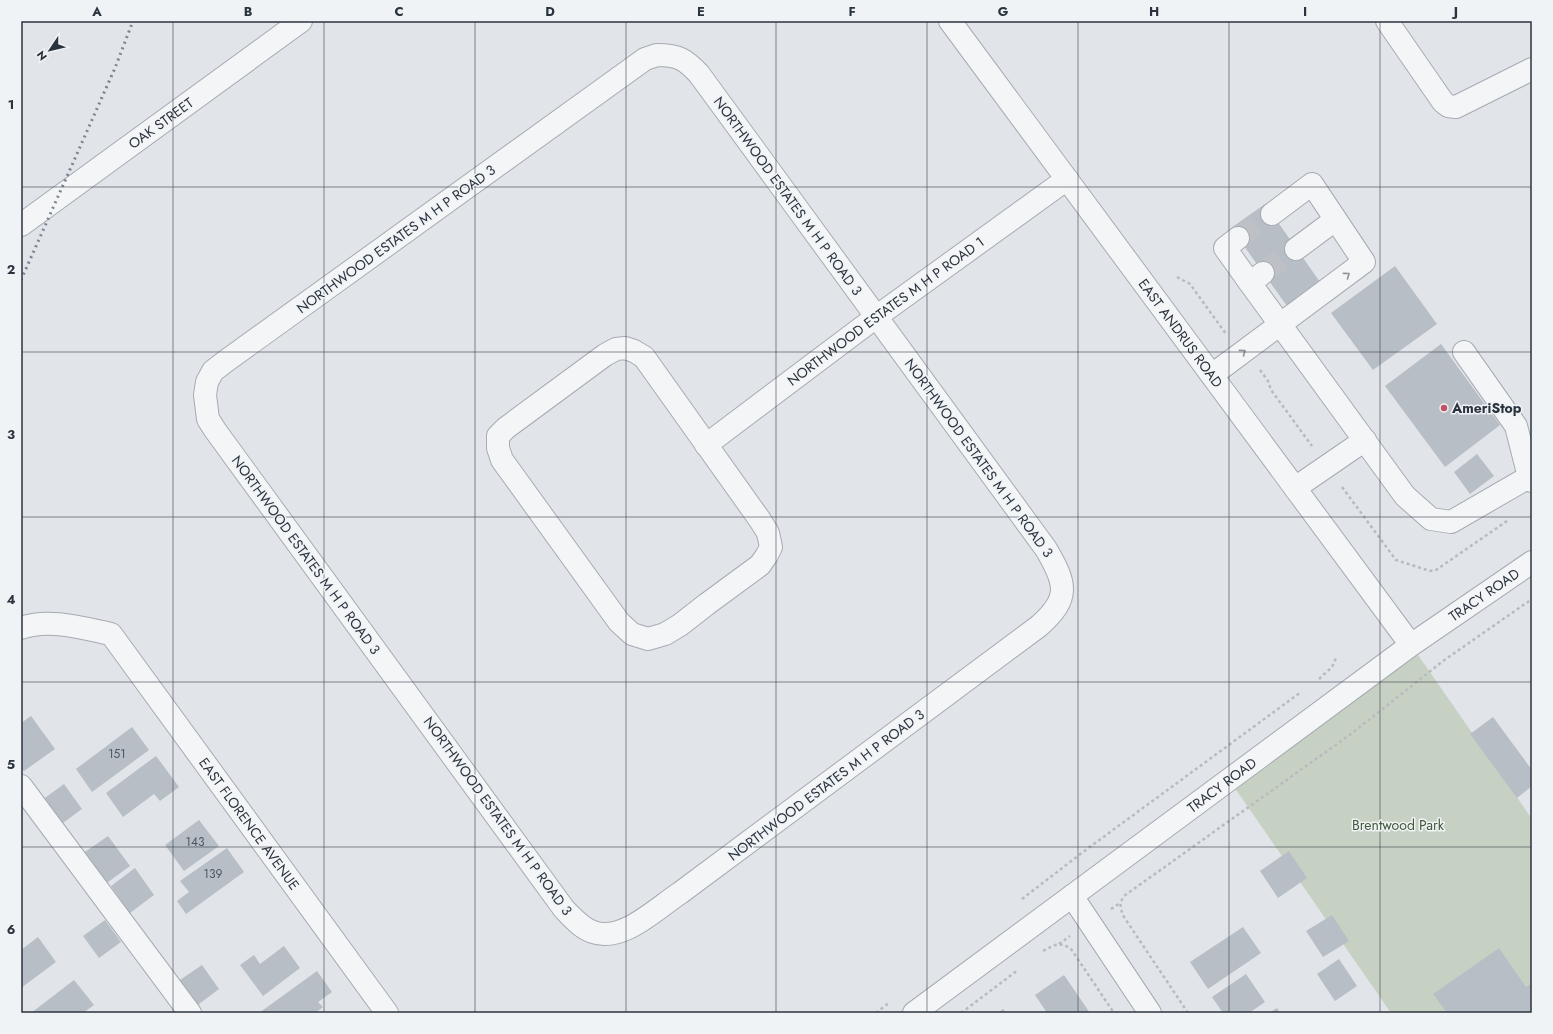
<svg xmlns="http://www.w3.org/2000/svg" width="1553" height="1034" font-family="Jost,sans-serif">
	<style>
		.green { fill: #c7d1c3 }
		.building { fill: #b8bec5 }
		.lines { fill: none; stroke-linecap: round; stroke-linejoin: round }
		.minor-tunnel { stroke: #bdc1c6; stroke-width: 22; stroke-dasharray: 22 11; stroke-linecap: butt }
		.minor-casing { stroke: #a7abb2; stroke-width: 24 }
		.path { stroke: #b7bbc0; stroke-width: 2.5; stroke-dasharray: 3 3; stroke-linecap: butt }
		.minor { stroke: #f3f5f7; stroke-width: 22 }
		.rail { stroke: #7c8590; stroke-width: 3; stroke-dasharray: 2 4; stroke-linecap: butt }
		.oneway { stroke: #8f949a }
		.grid { fill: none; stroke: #2b333e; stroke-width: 1; stroke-opacity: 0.55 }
		.poi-dot { fill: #c25168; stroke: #f0f3f6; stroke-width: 1.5 }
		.labels { text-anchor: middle; stroke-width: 3; stroke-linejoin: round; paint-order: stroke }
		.number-label { font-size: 12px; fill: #4e5660 }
		.street-label { font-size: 14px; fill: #2b333e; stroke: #f0f3f6 }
		.poi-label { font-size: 14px; font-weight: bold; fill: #2b333e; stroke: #f0f3f6; text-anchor: start }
		.park-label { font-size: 14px; fill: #415939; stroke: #f0f3f6 }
		.neatline { fill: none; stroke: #2b333e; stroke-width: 1.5 }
		.grid-label { font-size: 13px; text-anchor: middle; font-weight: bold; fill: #2b333e }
	</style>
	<rect width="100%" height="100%" fill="#e1e4e8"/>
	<!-- green -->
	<path class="green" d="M1418 655 1532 819V1013H1391L1232 784Z"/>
	<!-- building -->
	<path class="building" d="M1265 204 1320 282 1287 306 1231 228Z
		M1395 266 1437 324 1373 370 1331 313Z
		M1441 344 1500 425 1445 467 1385 386Z
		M1477 454 1494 476 1470 494 1454 472Z
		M31 716 55 749 24 771 21 768V723Z
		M1493 717 1532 770V786L1517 798 1470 734Z
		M132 727 149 750 92 792 76 769Z
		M156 756 179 787 160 801 154 794 123 817 106 793Z
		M64 784 82 809 60 825 42 800Z
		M199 820 219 846 184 871 165 845Z
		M108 836 130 866 104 885 82 854Z
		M227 848 244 872 186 914 177 901 189 892 180 881Z
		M1289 851 1307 878 1278 898 1260 871Z
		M135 868 154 895 130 913 111 886Z
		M1332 915 1349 941 1323 957 1306 931Z
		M105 920 121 942 99 958 83 936Z
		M1243 927 1261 953 1208 989 1190 962Z
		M38 937 56 962 21 988V950Z
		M284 946 300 968 263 996 240 965 254 955 260 964Z
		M1499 948 1526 987 1532 983V1013H1447L1433 994Z
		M1339 959 1357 986 1335 1001 1317 974Z
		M202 965 219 989 195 1007 177 982Z
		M317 971 332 992 318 1002 323 1007 315 1013H259Z
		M1246 974 1265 1002 1249 1013H1223L1212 997Z
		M1064 975 1090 1013H1047L1035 995Z
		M74 980 94 1005 83 1013H31Z
		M1277 1008 1280 1013H1269Z
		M1003 1009 1006 1013H998Z"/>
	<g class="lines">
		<!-- minor-tunnel -->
		<path class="minor-tunnel" d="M1238 238 1272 214
			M1263 273 1296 249"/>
		<defs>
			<g id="minor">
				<path id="s1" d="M950 21 1411 645"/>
				<path d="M1387 21 1443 102 1448 106 1456 107 1532 69"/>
				<path d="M657 55C678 55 685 59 699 74L1046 549C1066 583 1071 598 1039 626L680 893C657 908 622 943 593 932 581 928 573 918 564 909L215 430 208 419 205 395 207 382 213 371 226 361 645 59Z"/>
				<path id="s2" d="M21 225 301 21"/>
				<path d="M1238 238 1225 248 1250 283"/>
				<path d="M1296 249 1335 220"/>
				<path d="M1263 273 1250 283 1405 496 1431 519 1451 522 1529 477 1532 481"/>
				<path d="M625 348 634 351 644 357 760 520 768 533 771 547 767 555 760 565 707 604 680 625 665 634 648 639 632 634 619 622 502 460 498 448V436L506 428 605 355 616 349Z"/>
				<path d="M1464 352 1516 426 1529 477"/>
				<path d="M1212 375 1364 262 1312 184 1272 214"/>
				<path id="s3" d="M706 445 876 317 1067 179"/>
				<path d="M1295 488 1365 440"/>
				<path id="s4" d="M21 628C49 618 82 628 111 634L387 1013"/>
				<path d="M21 786 190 1013"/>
				<path d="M1072 896 1150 1013"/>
				<path id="s5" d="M914 1013 1411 645 1532 562"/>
			</g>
		</defs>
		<!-- minor casing -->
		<use href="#minor" class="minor-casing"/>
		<!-- path -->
		<path class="path" d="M1177 277 1190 284 1226 334
			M1260 370 1268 381 1271 390 1312 446
			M1342 487 1396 560 1430 571 1436 570 1507 521
			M1319 679 1332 667 1336 658
			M1022 899 1083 852 1301 692
			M1111 909 1120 903
			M1059 944 1070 936
			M1043 951C1054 945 1060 941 1071 949L1114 1013
			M876 1013 890 1002
			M961 1013 1018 970
			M1188 1013 1124 917C1120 908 1119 904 1124 896L1351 734 1443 661 1532 599"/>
		<!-- minor -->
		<use href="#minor" class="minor"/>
		<!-- rail -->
		<path class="rail" d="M21 280 115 68 133 21"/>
	</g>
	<!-- one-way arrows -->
	<defs><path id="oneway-chevron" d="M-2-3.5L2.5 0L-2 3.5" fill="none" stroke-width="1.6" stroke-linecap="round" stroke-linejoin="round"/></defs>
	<g class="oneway">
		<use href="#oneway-chevron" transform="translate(1347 275) rotate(-36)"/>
		<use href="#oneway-chevron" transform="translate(1243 352) rotate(-37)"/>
	</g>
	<!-- grid -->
	<path class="grid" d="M173 21V1013M324 21V1013M475 21V1013M626 21V1013M776 21V1013M927 21V1013M1078 21V1013M1229 21V1013M1380 21V1013M21 187H1532M21 352H1532M21 517H1532M21 682H1532M21 847H1532"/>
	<!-- markers -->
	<circle class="poi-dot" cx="1444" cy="408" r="4"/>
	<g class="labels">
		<!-- number labels -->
		<g class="number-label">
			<text x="117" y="758">151</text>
			<text x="195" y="846">143</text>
			<text x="213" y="878">139</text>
		</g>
		<!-- street labels -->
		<g class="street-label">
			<text dy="5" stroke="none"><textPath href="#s2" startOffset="173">OAK STREET</textPath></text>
			<text transform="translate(788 196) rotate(54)" y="5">NORTHWOOD ESTATES M H P ROAD 3</text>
			<text transform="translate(396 239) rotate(-36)" y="5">NORTHWOOD ESTATES M H P ROAD 3</text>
			<text dy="5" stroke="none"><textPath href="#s3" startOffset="224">NORTHWOOD ESTATES M H P ROAD 1</textPath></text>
			<text dy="5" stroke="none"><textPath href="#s1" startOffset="388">EAST ANDRUS ROAD</textPath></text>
			<text transform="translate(979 458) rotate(54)" y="5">NORTHWOOD ESTATES M H P ROAD 3</text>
			<text transform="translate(306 555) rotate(54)" y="5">NORTHWOOD ESTATES M H P ROAD 3</text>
			<text dy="5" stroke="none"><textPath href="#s5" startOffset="707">TRACY ROAD</textPath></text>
			<text transform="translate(826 785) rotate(-37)" y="5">NORTHWOOD ESTATES M H P ROAD 3</text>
			<text dy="5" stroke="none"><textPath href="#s5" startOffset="383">TRACY ROAD</textPath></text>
			<text transform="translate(498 816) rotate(54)" y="5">NORTHWOOD ESTATES M H P ROAD 3</text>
			<text dy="5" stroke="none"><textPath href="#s4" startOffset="326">EAST FLORENCE AVENUE</textPath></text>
		</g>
		<!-- poi labels -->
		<g class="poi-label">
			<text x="1452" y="413">AmeriStop</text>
		</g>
		<!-- park labels -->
		<g class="park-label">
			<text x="1398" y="830">Brentwood Park</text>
		</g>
	</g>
	<!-- border -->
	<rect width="1553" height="1034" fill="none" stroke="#f0f3f6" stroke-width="44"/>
	<!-- north arrow -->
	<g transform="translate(50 50) rotate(235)" stroke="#f0f3f6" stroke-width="3" paint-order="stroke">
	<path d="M0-3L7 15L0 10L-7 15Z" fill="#2b333e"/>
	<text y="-6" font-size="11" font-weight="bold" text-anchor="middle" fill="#2b333e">N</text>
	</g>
	<rect x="22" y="22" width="1509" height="990" class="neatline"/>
	<g class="grid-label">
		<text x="97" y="16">A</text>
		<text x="248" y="16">B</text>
		<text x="399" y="16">C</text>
		<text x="550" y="16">D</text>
		<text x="701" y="16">E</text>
		<text x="852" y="16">F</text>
		<text x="1003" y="16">G</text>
		<text x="1154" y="16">H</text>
		<text x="1305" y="16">I</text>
		<text x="1456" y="16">J</text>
		<text x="11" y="109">1</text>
		<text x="11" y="274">2</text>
		<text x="11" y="439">3</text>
		<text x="11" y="604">4</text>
		<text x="11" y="769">5</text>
		<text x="11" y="934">6</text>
	</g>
</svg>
